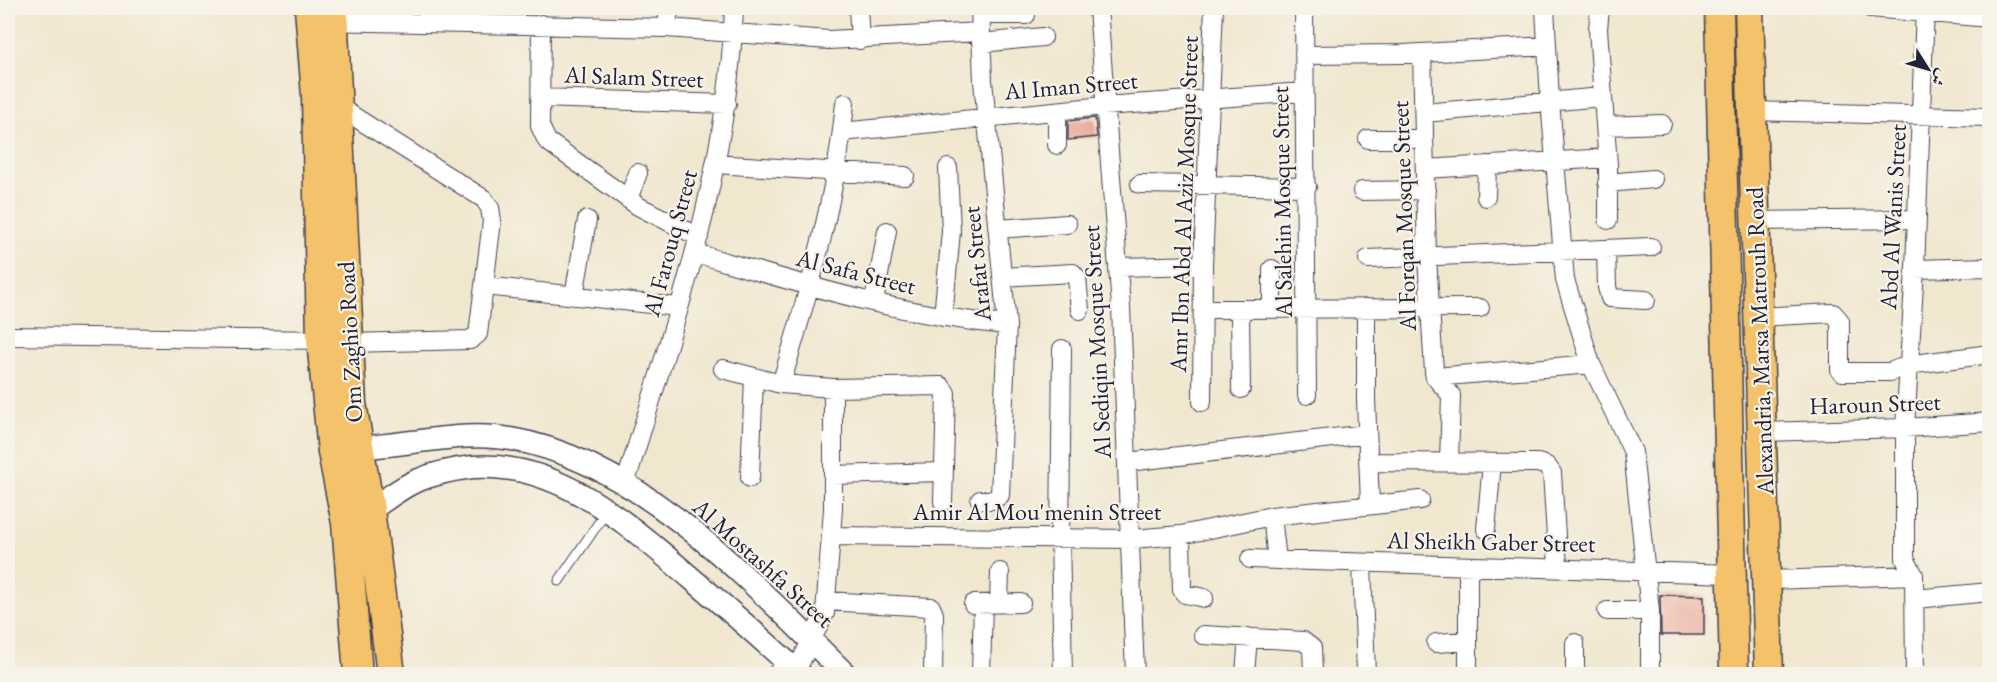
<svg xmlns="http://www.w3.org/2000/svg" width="1997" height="682" font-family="'EB Garamond',Amiri,serif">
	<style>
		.building { fill: #e79585 }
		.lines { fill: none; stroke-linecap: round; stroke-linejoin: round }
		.service-casing { stroke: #414051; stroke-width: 11 }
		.minor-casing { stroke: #414051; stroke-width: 20 }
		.tertiary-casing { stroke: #414051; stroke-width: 25 }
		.primary-casing { stroke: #414051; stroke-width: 31 }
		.service { stroke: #fff; stroke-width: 9 }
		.minor { stroke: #fff; stroke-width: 18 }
		.tertiary { stroke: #fff; stroke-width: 22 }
		.primary { stroke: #f3c26a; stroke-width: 28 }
		.labels { text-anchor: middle; stroke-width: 4.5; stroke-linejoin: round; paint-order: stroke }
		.street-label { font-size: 24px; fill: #22223b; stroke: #f7f3e8 }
	</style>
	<rect width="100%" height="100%" fill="#f7f3e8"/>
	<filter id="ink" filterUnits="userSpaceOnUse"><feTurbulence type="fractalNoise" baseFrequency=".0167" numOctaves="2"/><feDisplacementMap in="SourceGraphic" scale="12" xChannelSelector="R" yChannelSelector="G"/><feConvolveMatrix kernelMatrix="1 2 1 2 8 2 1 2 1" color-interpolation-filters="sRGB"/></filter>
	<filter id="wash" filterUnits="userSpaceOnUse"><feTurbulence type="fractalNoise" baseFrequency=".008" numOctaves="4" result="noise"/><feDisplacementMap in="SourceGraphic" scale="24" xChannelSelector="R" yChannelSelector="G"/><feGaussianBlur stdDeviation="1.35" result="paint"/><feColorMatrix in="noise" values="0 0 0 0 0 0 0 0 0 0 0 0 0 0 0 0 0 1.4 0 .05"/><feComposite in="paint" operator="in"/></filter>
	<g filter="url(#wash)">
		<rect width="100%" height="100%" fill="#f1e7cf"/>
		<g id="blocks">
			<!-- building -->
			<path class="building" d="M1095 118 1097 137 1068 140V121Z
				M1660 595 1704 596V635H1661Z"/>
		</g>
	</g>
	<g filter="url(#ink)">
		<use href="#blocks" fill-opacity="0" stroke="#414051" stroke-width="1.5"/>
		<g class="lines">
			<defs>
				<path id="service" d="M559 581 606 512
					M770 674 784 660"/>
				<path id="minor" d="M858 8 860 40
					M980 8 983 81 1007 325 1000 495 993 500H980
					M1098 8 1121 307 1135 674
					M1304 8 1307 395
					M1545 8 1550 101 1565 280 1591 364 1633 452 1650 611V674
					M1600 8 1598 29 1608 165V220
					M1870 8 1990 18
					M980 15H1026
					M323 21 667 28 829 40 981 32
					M541 24 540 126 547 141 638 206 699 237
					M667 28 669 8
					M981 43 1043 37
					M1422 53 1427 257 1434 372 1435 377 1451 395 1449 462
					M1304 55 1403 54 1547 46
					M540 98 727 104
					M339 107 484 199 490 208 492 221 478 334 470 340 348 343
					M1752 111 1990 117
					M1424 113 1602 97
					M1605 126 1662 124
					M842 132 1104 106 1304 92
					M1368 139H1424
					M1057 145V111
					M715 164 905 176
					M1425 169 1607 158
					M1607 183 1653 179
					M1140 184 1307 187
					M1362 191 1426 190
					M1486 197 1487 165
					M628 199 638 173
					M1755 221 1916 219
					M998 229 1067 224
					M1606 249 1607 287 1610 298 1646 300
					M695 253C798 283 900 315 1007 325
					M1368 259 1651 247
					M1118 267 1203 265
					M1272 269V309
					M1915 269 1990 267
					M1002 277 1073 273 1077 278 1080 310
					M485 286 678 307
					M574 296 587 220
					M874 302 887 231
					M1366 308V399L1370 505
					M1203 309 1480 308
					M1240 310 1241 389
					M943 317 951 231 948 168
					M1758 317 1833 313 1840 321V370L1842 372H1890L1908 365 1990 354
					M8 336 330 340
					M1062 349 1060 538 1063 674
					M723 369 781 384 833 388 941 386 946 393 943 502
					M1435 377 1591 364
					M781 384C809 291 836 199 845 103
					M1202 402 1203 265 1214 8
					M1763 432 1905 428 1990 422
					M1128 462 1367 434
					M1368 462 1538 463 1547 466 1552 473 1558 567
					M833 475 943 472
					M750 478 754 377
					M625 485C672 329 729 172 734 8
					M1272 516 1277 560
					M1486 529 1492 463
					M1181 535 1182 590 1185 594 1204 598
					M831 536 1132 539 1181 535 1272 516 1420 500
					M1250 559 1732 574
					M1362 563 1366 674
					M1468 567V674
					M1768 580 1914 575
					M1915 599 1990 592
					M826 601 931 607 934 614 933 674
					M999 603 1000 572
					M973 604 1021 603
					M1607 611H1650
					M1203 635 1303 641 1312 648 1313 674
					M1436 643 1468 641
					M796 671 825 613 833 509V388
					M981 674 983 604
					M1245 674 1248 637
					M1575 674V643
					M1915 674 1914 575 1905 559V428L1915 269 1925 8"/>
				<path id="tertiary" d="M344 450C366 447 389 445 412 442 445 438 477 433 511 439 641 461 755 586 845 674
					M358 517C378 507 395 490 416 481 433 474 455 469 473 467 560 461 630 526 691 578 728 609 764 641 800 674"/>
				<path id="primary" d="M309 8 316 96 321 340 332 452 346 523 358 674
					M333 8 352 403 370 510 391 674
					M1719 8 1734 674
					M1749 8 1769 674"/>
			</defs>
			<!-- service casing -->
			<use href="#service" class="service-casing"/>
			<!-- minor casing -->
			<use href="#minor" class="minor-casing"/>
			<!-- tertiary casing -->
			<use href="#tertiary" class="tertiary-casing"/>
			<!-- primary casing -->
			<use href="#primary" class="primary-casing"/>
			<!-- service -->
			<use href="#service" class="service"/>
			<!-- minor -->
			<use href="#minor" class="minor"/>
			<!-- tertiary -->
			<use href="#tertiary" class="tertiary"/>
			<!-- primary -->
			<use href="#primary" class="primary"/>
		</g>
	</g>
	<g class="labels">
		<!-- street labels -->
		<g class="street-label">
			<text transform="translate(634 77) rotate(2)" y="8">Al Salam Street</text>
			<text transform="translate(1071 86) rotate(-5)" y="8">Al Iman Street</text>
			<text transform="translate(1282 202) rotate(-91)" y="8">Al Salehin Mosque Street</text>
			<text transform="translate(1184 204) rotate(-88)" y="8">Amr Ibn Abd Al Aziz Mosque Street</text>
			<text transform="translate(1404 216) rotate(-92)" y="8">Al Forqan Mosque Street</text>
			<text transform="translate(1893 217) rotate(-87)" y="8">Abd Al Wanis Street</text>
			<text transform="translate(670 243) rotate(-75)" y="8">Al Farouq Street</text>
			<text transform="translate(977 264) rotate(-96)" y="8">Arafat Street</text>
			<text transform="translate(856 272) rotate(14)" y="8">Al Safa Street</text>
			<text transform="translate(1760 341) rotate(-92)" y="8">Alexandria, Marsa Matrouh Road</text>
			<text transform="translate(350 342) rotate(-93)" y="8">Om Zaghio Road</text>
			<text transform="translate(1097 342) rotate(-93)" y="8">Al Sediqin Mosque Street</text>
			<text transform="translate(1875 404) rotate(-2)" y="8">Haroun Street</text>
			<text x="1037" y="520">Amir Al Mou'menin Street</text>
			<text transform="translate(1491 542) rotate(1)" y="8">Al Sheikh Gaber Street</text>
			<text transform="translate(763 563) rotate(42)" y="8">Al Mostashfa Street</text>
		</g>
	</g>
	<!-- margin -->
	<rect width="1997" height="682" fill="none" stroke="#f7f3e8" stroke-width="30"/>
	<!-- north arrow -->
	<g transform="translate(1928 69) rotate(127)" stroke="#f7f3e8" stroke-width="4.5" paint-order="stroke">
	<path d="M0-4.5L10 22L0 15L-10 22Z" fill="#22223b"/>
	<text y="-9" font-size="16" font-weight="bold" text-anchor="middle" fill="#22223b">ش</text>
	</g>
</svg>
